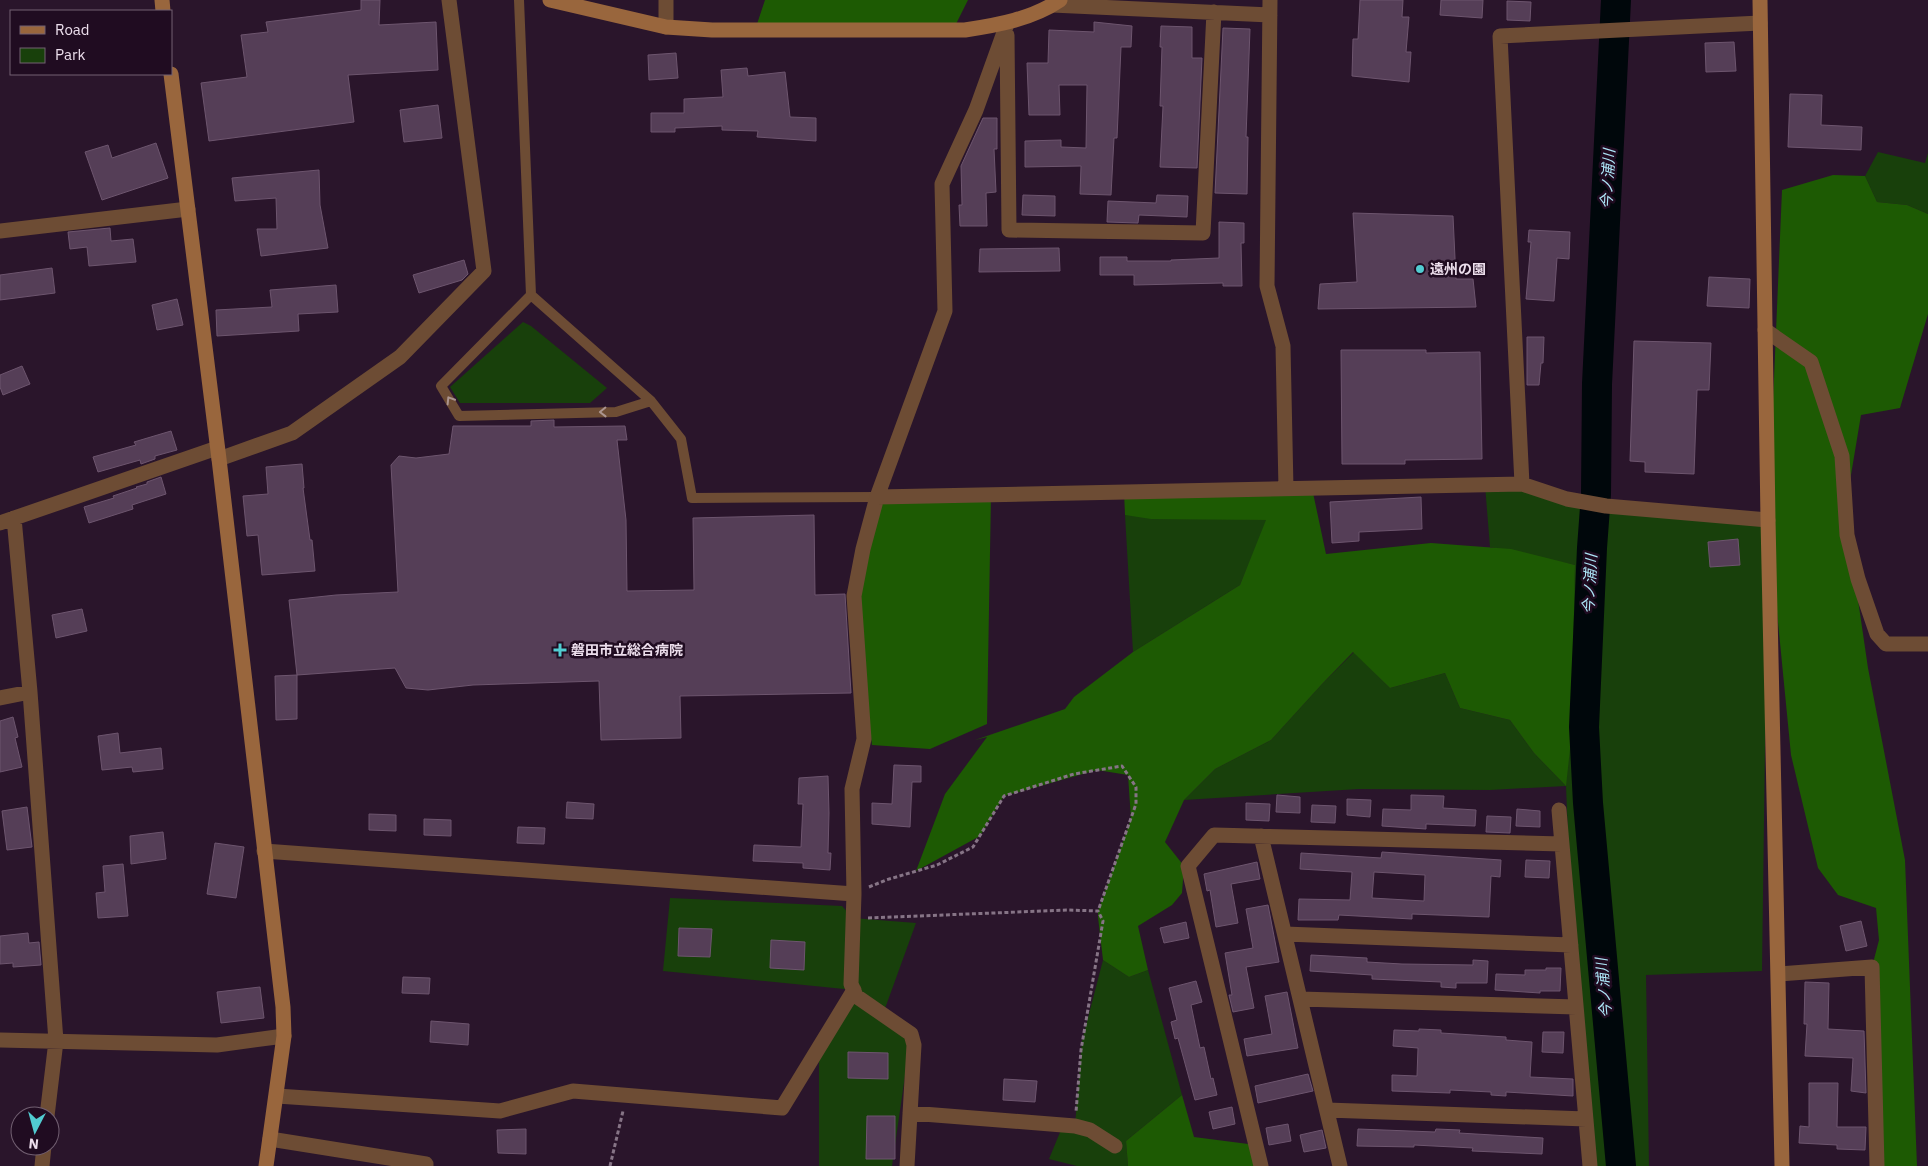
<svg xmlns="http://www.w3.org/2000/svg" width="1928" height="1166" font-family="'IBM Plex Sans','Noto Sans JP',sans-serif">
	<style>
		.green { fill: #18400b }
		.forest { fill: #1d5a03 }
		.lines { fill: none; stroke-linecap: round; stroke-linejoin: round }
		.river { stroke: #00070b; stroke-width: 30 }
		.building { fill: #553e57; stroke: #6d556e; fill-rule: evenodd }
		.path { stroke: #867486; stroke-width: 3; stroke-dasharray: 4 2.5; stroke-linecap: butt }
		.lane { stroke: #6d4c34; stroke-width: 10 }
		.street { stroke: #6d4c34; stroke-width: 15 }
		.secondary { stroke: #99663d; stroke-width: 15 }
		.oneway { stroke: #ac9590 }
		.poi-dot { fill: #51ccd1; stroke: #200c21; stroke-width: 2 }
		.labels { text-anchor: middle; stroke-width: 5; stroke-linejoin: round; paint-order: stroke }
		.poi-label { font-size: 14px; font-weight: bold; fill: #ecdeec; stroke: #200c21; text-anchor: start }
		.water-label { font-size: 15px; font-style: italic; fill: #aee8f9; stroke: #200c21 }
	</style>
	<rect width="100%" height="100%" fill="#2a152b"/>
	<!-- green -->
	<path class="green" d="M1878 152 1925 163 1928 153V214L1907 205 1877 202 1865 176Z
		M523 322 531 326 607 388 590 403H460L450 387Z
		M1522 484 1575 505 1768 520 1762 971 1646 975 1649 1166H1588L1574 978 1566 786 1490 790 1359 789 1184 800 1215 769 1271 740 1322 684 1354 652 1390 688 1445 673 1460 708 1510 720 1534 753 1565 785 1575 565 1490 547 1485 485Z
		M1125 515 1267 520 1240 585 1133 652Z
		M670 898 842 906 853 918 916 923 883 1014 911 1034 892 1166H819V1047L854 990 663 971Z
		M1103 960 1129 977 1148 970 1182 1095 1126 1141 1128 1166H1077L1049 1159 1063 1125H1075L1082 1041Z"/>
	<!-- forest -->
	<path class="forest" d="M765 0H968L953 30H755Z
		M1833 175 1865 176 1877 202 1907 205 1928 214V314L1900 408 1861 415 1845 511 1868 668 1905 860 1917 1166H1881L1872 967 1879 940 1876 908 1838 895 1818 868 1791 755 1768 520 1782 190Z
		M1312 488 1326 554 1431 543 1511 549 1575 565 1571 740 1566 786 1534 753 1510 720 1460 708 1445 673 1390 688 1353 652 1322 684 1271 740 1215 769 1184 800 1165 842 1184 866 1182 893 1172 905 1138 926 1148 970 1129 977 1103 960 1098 917V911L1131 819 1128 775 1097 770 1004 796 980 836 916 871 945 794 987 737 975 740 1065 709 1074 697 1133 652 1240 585 1266 520 1151 519 1125 515 1124 492Z
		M991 495 987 724 930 749 872 745 854 596 877 497Z
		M1182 1095 1194 1137 1256 1145 1260 1166H1128L1126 1141Z"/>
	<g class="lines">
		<!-- river -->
		<path class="river" d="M1616 0 1597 384 1596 494 1592 548 1584 727 1588 803 1621 1166"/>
	</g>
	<!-- building -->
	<path class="building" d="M361 0H380L379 25 436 22 438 70 348 75 354 122 209 141 201 83 247 77 241 35 268 32 266 22 361 10Z
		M1360 0H1403L1402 17H1409L1406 52H1411L1409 82 1352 76 1353 39H1358Z
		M1441 0H1483L1482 18 1440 15Z
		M1507 1 1531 2 1530 21 1507 20Z
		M1094 22 1132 26 1131 47H1121L1117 138H1114L1111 195 1080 194 1081 166 1025 167V141L1061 140V147L1086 148 1087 85H1059L1060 115H1029L1027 63H1048L1049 30 1094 32Z
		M1161 26 1192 27V58H1202L1197 168 1160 167 1163 106H1160L1162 47H1160Z
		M1223 28 1250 29 1246 137H1248L1247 194 1215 193Z
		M1734 42 1736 71 1706 72 1705 43Z
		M676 53 678 78 649 80 648 55Z
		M747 68 748 76 785 72 790 117 816 118V141L757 137 758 131 722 130V126L675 128V132H651V113H684V99L723 97 721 70Z
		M1790 94 1822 95 1821 125 1862 127 1861 150 1788 147Z
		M438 105 442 138 404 142 400 110Z
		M983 118H997V149H994L996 192 986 193 987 226H960L959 205H962L961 166Z
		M156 143 168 178 102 200 85 152 108 145 112 158Z
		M319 170 320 205 328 248 261 256 257 229H277L276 198 235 201 232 178Z
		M1023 195 1055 196V216L1022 215Z
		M1157 195 1188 196 1187 217 1139 215 1138 223 1107 222 1108 201 1156 203Z
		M1353 213 1453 216 1456 279H1473L1476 307 1318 309 1320 284 1357 282Z
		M1219 222 1244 223V243H1241L1242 286H1223V283L1134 285V275H1100V257H1127V261H1171V260L1219 258Z
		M110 228 111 241 133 239 136 262 89 266 87 247 70 249 68 232Z
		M1529 230 1570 232 1569 259 1557 258 1554 301 1526 299 1531 242H1528Z
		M1059 248 1060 271 979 272 980 249Z
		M464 260 468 274 462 280 419 293 413 275Z
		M52 268 55 293 0 300V275Z
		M1709 277 1750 279 1749 308 1707 306Z
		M336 285 338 312 298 314 299 331 217 336 216 310 272 307 270 290Z
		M177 299 183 325 157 330 152 305Z
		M1527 337H1544L1543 363H1541L1539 385H1527Z
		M1634 341 1711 343 1709 390H1697L1694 474 1645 472V462L1630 461Z
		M1341 350H1426V353L1480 352 1482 459 1405 460V464H1342Z
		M22 366 30 384 3 395 0 387V375Z
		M554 420V427L625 426 627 440H617L626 520 627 591 694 590 693 518 814 515 815 595 845 594 851 693 680 696 681 738 601 740 599 681 473 685 428 690 406 688 395 668 297 675 289 600 336 595 398 592 391 465 399 456 416 458 449 454 453 426H531V421Z
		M171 431 177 450 155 456V459L141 464 140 460 98 472 93 457 136 445 134 442Z
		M302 464 304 488H303L310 540H312L315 571 262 575 258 535 247 536 243 496 268 494 266 467Z
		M161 477 166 494 132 505 133 509 89 523 84 507 114 498 113 496 137 488 136 487 147 484V482Z
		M1421 497 1422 529 1359 532V541L1332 543 1330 502Z
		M1738 539 1740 565 1710 567 1708 542Z
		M82 609 87 631 56 638 52 615Z
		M297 675V719L276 720 275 676Z
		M13 717 18 737 15 738 22 767 0 772V721Z
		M118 733 120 753 161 748 163 769 133 772 132 767 102 770 98 736Z
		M894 765 921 766V782H912L910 827 872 824V803L892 804Z
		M828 776 829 813 828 853H831L830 870 803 868V863L753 861 754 845 801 847 803 804H798L799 778Z
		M1277 795 1300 797V813L1276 812Z
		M1411 795 1444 796 1443 808 1476 810 1475 826 1426 824V829L1382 826 1383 809 1411 810Z
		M1347 799 1371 800 1370 817 1347 815Z
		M567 802 594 804 593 819 566 818Z
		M1246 803 1270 804 1269 821 1246 820Z
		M1312 805 1336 806 1335 823 1311 822Z
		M27 807 32 847 7 850 2 811Z
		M1517 809 1540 811V827L1516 826Z
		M369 814 396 815V831L369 830Z
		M1487 816 1511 817 1510 833 1486 832Z
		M424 819 451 820V836L424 835Z
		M518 827 545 828 544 844 517 843Z
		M163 832 166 859 131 864 130 836Z
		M215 843 244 847 236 898 207 894Z
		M1382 852 1501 860 1500 877 1491 876 1489 917 1412 914V919L1339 915 1338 920H1298L1299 899 1350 900 1352 872 1300 869 1301 853 1381 858ZM1374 872 1425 875 1424 901 1372 898Z
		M1526 860 1550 861 1549 878 1525 877Z
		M1257 862 1260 879 1231 884 1238 923 1216 927 1210 890 1207 891 1204 874Z
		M123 864 128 916 98 918 96 893 105 892 103 866Z
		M1268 905 1279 962 1246 967 1254 1008 1233 1012 1229 995H1232L1225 953 1253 948 1246 909Z
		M1861 921 1867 946 1846 951 1840 926Z
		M1186 922 1189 938 1164 943 1160 928Z
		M679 928 712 929 710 957 678 956Z
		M28 933 29 943 39 942 41 965 13 967V963L0 964V936Z
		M771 940 805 942 804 970 770 968Z
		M1311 955 1367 958V962L1402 964 1473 965V960L1488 961 1487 983H1456V988L1441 987V982L1372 979V975L1310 971Z
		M1546 968H1561L1560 991H1540V993L1495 990 1496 974 1525 975V970H1546Z
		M403 977 430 978 429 994 402 993Z
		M1196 981 1202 1002 1191 1005 1200 1048 1204 1047 1211 1079 1213 1078 1217 1095 1195 1100 1178 1038 1175 1039 1171 1022 1177 1020 1169 988Z
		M1805 982 1829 983 1828 1029 1864 1031 1866 1093 1851 1091 1853 1058 1805 1056 1807 1024H1804Z
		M260 987 264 1018 221 1023 217 992Z
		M1287 992 1298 1048 1247 1056 1244 1039 1272 1034 1265 996Z
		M431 1021 469 1024 468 1045 430 1042Z
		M1419 1029 1441 1030V1033L1506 1037V1040L1532 1042 1530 1077 1573 1079V1096L1506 1092V1096L1491 1095V1092L1450 1090V1093L1392 1091V1075L1417 1076 1418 1048 1393 1046 1394 1030 1419 1031Z
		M1543 1032H1564L1563 1053 1542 1052Z
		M848 1052 888 1053V1079L848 1078Z
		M1308 1074 1313 1091 1258 1103 1255 1086Z
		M1004 1079 1037 1081 1035 1102 1003 1100Z
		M1809 1083H1838L1837 1127H1866L1865 1150 1837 1149V1145L1799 1143 1800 1126 1809 1127Z
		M1232 1107 1235 1124 1213 1129 1209 1112Z
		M867 1116H895V1159H866Z
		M1288 1124 1291 1141 1269 1145 1266 1128Z
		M526 1129V1154L498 1153 497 1130Z
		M1358 1129 1435 1132 1436 1129 1460 1130 1459 1133 1543 1138 1542 1154 1472 1151 1473 1148 1414 1145V1147L1357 1146Z
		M1322 1130 1326 1148 1304 1152 1300 1135Z"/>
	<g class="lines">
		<!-- path -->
		<path class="path" d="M869 887 886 880 937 865 973 847 1004 796 1074 774 1122 766 1136 787V804L1098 911
			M868 918 1068 910 1098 911 1103 921 1081 1050 1076 1112
			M610 1166 623 1111"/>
		<!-- lane -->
		<path class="lane" d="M519 0 531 295 651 401 681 439 692 498 877 497
			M531 295 441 386 459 416 616 412 651 401"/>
		<!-- street -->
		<path class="street" d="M666 0V27
			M1270 0 1267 286 1283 346 1286 489
			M1052 5 1270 15
			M1007 35 1009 230 1203 233 1214 12
			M0 231 188 209
			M1765 330 1811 362 1842 456 1847 535 1858 579 1877 634 1886 644H1928
			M219 459 292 433 400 357 484 271 449 0
			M1522 484 1500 36 1760 23
			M877 497 1522 484 1567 499 1606 506 1768 520
			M14 518 30 692 56 1041 47 1116
			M0 523 217 448
			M0 698 30 692
			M1559 810 1590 1166
			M1261 836 1340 1166
			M264 851 854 894
			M1285 934 1571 945
			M1779 974 1872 967 1877 1166
			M1300 999 1576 1007
			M0 1040 217 1045 284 1036
			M277 1096 500 1111 573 1091 782 1108 854 990
			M1327 1110 1586 1119
			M910 1113 1075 1126 1090 1130 1115 1146
			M270 1139 426 1164V1166
			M42 1166 44 1146
			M907 1166 914 1045 911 1034 856 996 851 984 854 894 852 789 864 739 854 596 863 549 877 497 945 311 942 184 976 110 1007 24
			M1261 1166 1188 866 1214 835 1562 844"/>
		<!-- secondary -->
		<path class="secondary" d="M162 0 163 11
			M550 0 666 27 712 30H965C998 25 1032 19 1060 0
			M1760 0 1768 520 1782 1166
			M171 74 219 459 283 1007 284 1036 266 1166"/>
	</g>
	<!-- one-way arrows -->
	<defs><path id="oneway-chevron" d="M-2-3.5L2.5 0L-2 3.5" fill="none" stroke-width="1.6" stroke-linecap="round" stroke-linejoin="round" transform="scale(1.25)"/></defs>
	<g class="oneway">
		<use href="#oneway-chevron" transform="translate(450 400) rotate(-122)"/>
		<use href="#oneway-chevron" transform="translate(603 412) rotate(179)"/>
	</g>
	<!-- markers -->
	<g class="poi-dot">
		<circle cx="1420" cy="269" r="5"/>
		<path d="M557.5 642.5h5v5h5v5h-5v5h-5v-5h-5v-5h5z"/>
	</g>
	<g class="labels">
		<!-- poi labels -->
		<g class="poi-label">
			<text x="1430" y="274">遠州の園</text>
			<text x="571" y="655">磐田市立総合病院</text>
		</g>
		<!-- water labels -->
		<g class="water-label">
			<text transform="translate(1608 179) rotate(-87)" y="5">今ノ浦川</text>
			<text transform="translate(1590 584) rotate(-87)" y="5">今ノ浦川</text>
			<text transform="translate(1604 988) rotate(-95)" y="5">今ノ浦川</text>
		</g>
	</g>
	<!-- legend -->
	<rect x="10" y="10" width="162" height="65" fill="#200c21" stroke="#726072"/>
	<rect x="20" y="26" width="25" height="8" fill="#99663d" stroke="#726072"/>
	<text x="55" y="35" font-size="15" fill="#ecdeec">Road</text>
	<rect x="20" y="48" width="25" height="15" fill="#18400b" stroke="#726072"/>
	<text x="55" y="60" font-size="15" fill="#ecdeec">Park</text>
	<!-- north arrow -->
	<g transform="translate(35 1131) rotate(186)"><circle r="24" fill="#200c21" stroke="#726072"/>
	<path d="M0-4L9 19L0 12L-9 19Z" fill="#51ccd1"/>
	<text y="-8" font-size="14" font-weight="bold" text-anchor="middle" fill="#ecdeec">N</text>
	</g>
</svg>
